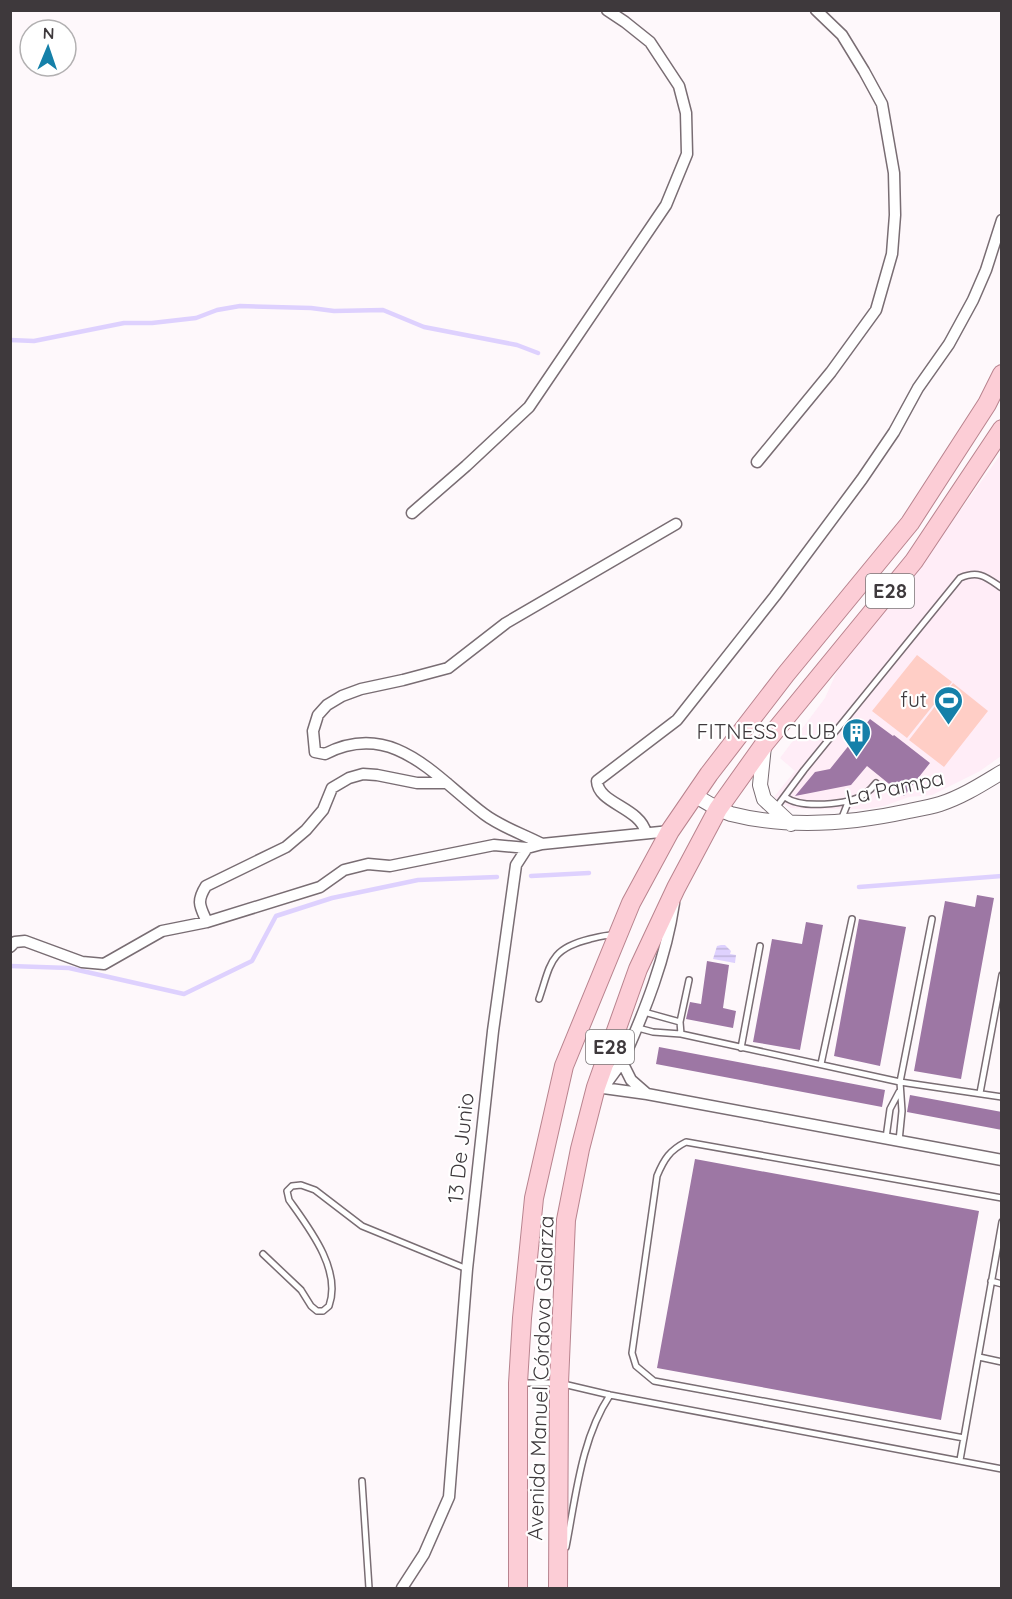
<svg xmlns="http://www.w3.org/2000/svg" width="1012" height="1599" font-family="Quicksand,sans-serif">
	<style>
		.built { fill: #ffedf7 }
		.green { fill: #ffcec6 }
		.water { fill: url(#water-rules) }
		.lines { fill: none; stroke-linecap: round; stroke-linejoin: round }
		.stream { stroke: #ded1fe; stroke-width: 4.5 }
		.building { fill: #9d77a4 }
		.service-casing { stroke: #796d73; stroke-width: 8 }
		.minor-casing { stroke: #796d73; stroke-width: 13 }
		.tertiary-casing { stroke: #796d73; stroke-width: 16 }
		.primary-casing { stroke: #b8838e; stroke-width: 20 }
		.service { stroke: #fff; stroke-width: 5 }
		.minor { stroke: #fff; stroke-width: 10 }
		.tertiary { stroke: #fff; stroke-width: 14 }
		.primary { stroke: #fccdd6; stroke-width: 18 }
		.labels { text-anchor: middle; stroke-width: 4.5; stroke-linejoin: round; paint-order: stroke }
		.shield { fill: #fff; stroke: #787476; stroke-width: 1.5 }
		.shield-label { font-size: 20px; font-weight: bold; fill: #3e393c }
		.poi-label { font-size: 21px; fill: #3e393c; stroke: #fff; text-anchor: end }
		.street-label { font-size: 21px; fill: #3e393c; stroke: #fff }
	</style>
	<defs>
		<pattern id="water-rules" width="6" height="5" patternUnits="userSpaceOnUse" patternTransform="scale(1.5)"><rect width="6" height="5" fill="#ded1fe"/><path d="M0 2.5h6" fill="none" stroke="#c0b4db"/></pattern>
	</defs>
	<rect width="100%" height="100%" fill="#fef8fb"/>
	<!-- built -->
	<path class="built" d="M1001 454V756L980 771 932 795 909 797 884 806 866 809H849L843 806 841 809H808L791 808 780 802 774 797 795 771 780 758 825 698 838 669 947 529Z"/>
	<!-- green -->
	<path class="green" d="M917 655 952 682 907 738 872 711Z
		M953 683 988 711 944 767 909 740Z"/>
	<!-- water -->
	<path class="water" d="M721 945H725L731 951 730 954 736 955 735 963 713 959 717 946Z"/>
	<g class="lines">
		<!-- stream -->
		<path class="stream" d="M10 340 34 341 124 323H152L196 318 217 310 240 306 311 308 334 311 383 310 424 327 517 345 538 353
			M531 876 589 873
			M859 887 1002 876
			M10 966 69 968 184 994 252 961 276 916 332 898 418 880 497 877"/>
	</g>
	<!-- building -->
	<path class="building" d="M870 719 893 736 894 735 930 763 904 796 867 766 851 785 795 796 815 772 830 769Z
		M977 895 994 898 961 1079 914 1071 945 901 975 907Z
		M859 919 906 927 880 1066 834 1056Z
		M806 922 823 925 800 1050 753 1042 772 939 802 944Z
		M707 961 729 965 723 1008 736 1011 733 1028 686 1019 690 1002 701 1004Z
		M659 1047 885 1090 882 1107 656 1064Z
		M910 1095 1002 1112V1130L907 1112Z
		M695 1159 979 1211 941 1420 657 1368Z"/>
	<g class="lines">
		<defs>
			<path id="service" d="M785 797C801 809 848 805 865 794 869 791 873 787 876 783
				M775 809 804 770 960 578C979 570 986 577 1002 588
				M841 820 849 800
				M539 999C551 964 549 949 590 939 598 937 605 935 613 935
				M644 1012 680 1022
				M638 1028 653 1032 681 1034 900 1082 1002 1097
				M681 1034 680 1022 689 980
				M741 1048 760 946
				M821 1064 852 919
				M980 1093 1002 975
				M886 1138 890 1109 899 1092
				M899 1141 902 1111 900 1082 932 919
				M263 1254 301 1290 311 1306 317 1311H323L329 1306C342 1270 309 1228 289 1200L287 1191 292 1186 301 1185 315 1190 362 1226 467 1269
				M991 1281 1002 1284
				M979 1357 1002 1362
				M522 1383H559L610 1395 1002 1469
				M964 1438 654 1381 636 1366 632 1353 657 1176C664 1159 670 1150 686 1142L1002 1198
				M960 1460 1002 1222
				M362 1481 369 1588
				M566 1547C576 1496 581 1439 610 1395"/>
			<path id="minor" d="M757 462 831 372 876 310 892 254 895 215 894 173 882 104 864 71 842 35 816 10
				M412 513 466 466 529 407 666 205 687 154 686 113 679 86 650 42 625 22 607 10
				M646 833C640 807 598 804 597 781L677 720 775 596 862 479 894 432 918 388 949 344 973 300 986 270 1002 220
				M542 844C523 834 501 827 484 814 435 777 393 719 325 754L315 752 313 731 318 715 327 705 342 696 361 689 403 680 448 668 506 623 676 524
				M207 922C200 906 196 902 206 886L286 847 306 830 323 810 332 788 349 778 363 774 377 775 417 783H447
				M10 947 15 942 25 941 82 962 104 964 162 931 207 922 320 887 344 870 368 864 390 866 494 845 527 848
				M596 1087 647 1094 1002 1160
				M603 1088 622 1062
				M647 1094 631 1080 622 1062C645 1011 666 958 674 903
				M402 1588 424 1554 449 1497 467 1269 493 1031 516 865 527 848 542 844 670 831"/>
			<path id="tertiary" d="M764 746 760 785 764 799 791 824
				M694 795C706 802 718 810 731 814 790 829 850 824 909 811 919 809 930 807 940 804 962 797 982 784 1002 772"/>
			<path id="primary" d="M518 1588V1383L522 1318 534 1198 564 1066 631 903 670 831 709 774 786 674 910 523 987 404 1002 374
				M558 1588 559 1383 566 1220 580 1149 596 1087 638 969 676 888 718 809 765 743 914 561 1002 429"/>
		</defs>
		<!-- service casing -->
		<use href="#service" class="service-casing"/>
		<!-- minor casing -->
		<use href="#minor" class="minor-casing"/>
		<!-- tertiary casing -->
		<use href="#tertiary" class="tertiary-casing"/>
		<!-- primary casing -->
		<use href="#primary" class="primary-casing"/>
		<!-- service -->
		<use href="#service" class="service"/>
		<!-- minor -->
		<use href="#minor" class="minor"/>
		<!-- tertiary -->
		<use href="#tertiary" class="tertiary"/>
		<!-- primary -->
		<use href="#primary" class="primary"/>
	</g>
	<!-- icons -->
	<defs>
		<symbol id="stadium-pin" viewBox="-11 -11 22 30"><path d="M0 17L-7.5 6A9.5 9.5 0 1 1 7.5 6Z" fill="#1580a9" stroke="#fff"/><path d="M0-5a6.5 5 0 1 0 0 10a6.5 5 0 1 0 0-10ZM-3.5-1.8h7v3.6h-7Z" fill="#fff"/></symbol>
		<symbol id="building-pin" viewBox="-11 -11 22 30"><path d="M0 17L-7.5 6A9.5 9.5 0 1 1 7.5 6Z" fill="#1580a9" stroke="#fff"/><path d="M-4-6H4V6H1V3H-1V6H-4ZM-2.5-4.3h1.7v1.8h-1.7ZM.8-4.3h1.7v1.8H.8ZM-2.5-1h1.7V.8h-1.7ZM.8-1h1.7V.8H.8Z" fill="#fff"/></symbol>
	</defs>
	<g fill-rule="evenodd">
		<use href="#stadium-pin" x="932" y="684" width="33" height="45"/>
		<use href="#building-pin" x="840" y="716" width="33" height="45"/>
	</g>
	<g class="labels">
		<!-- shield labels -->
		<g class="shield">
			<rect x="866" y="574" width="48" height="34" rx="4.5"/>
			<rect x="586" y="1030" width="48" height="34" rx="4.5"/>
		</g>
		<g class="shield-label">
			<text x="890" y="598">E28</text>
			<text x="610" y="1054">E28</text>
		</g>
		<!-- poi labels -->
		<g class="poi-label">
			<text x="927" y="707">fut</text>
			<text x="836" y="739">FITNESS CLUB</text>
		</g>
		<!-- street labels -->
		<g class="street-label">
			<text transform="translate(895 788) rotate(-12)" y="7">La Pampa</text>
			<text transform="translate(461 1148) rotate(-84)" y="7">13 De Junio</text>
			<text transform="translate(541 1378) rotate(-88)" y="7">Avenida Manuel Córdova Galarza</text>
		</g>
	</g>
	<!-- border -->
	<rect width="1012" height="1599" fill="none" stroke="#3e393c" stroke-width="24"/>
	<!-- north arrow -->
	<g transform="translate(48 48) rotate(2)"><circle r="28" fill="#ffffff" stroke="#b2b0b1" stroke-width="1.5"/>
	<path d="M0-4.5L10 22L0 15L-10 22Z" fill="#1580a9"/>
	<text y="-9" font-size="16" font-weight="bold" text-anchor="middle" fill="#3e393c">N</text>
	</g>
</svg>
